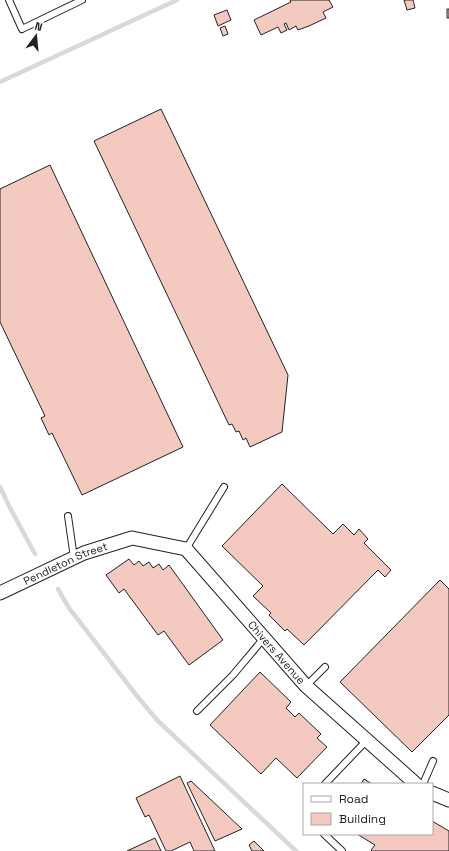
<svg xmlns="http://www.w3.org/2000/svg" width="449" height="851" font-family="'Space Grotesk',sans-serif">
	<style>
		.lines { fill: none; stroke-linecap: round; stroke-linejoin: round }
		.stream { stroke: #d9d9d9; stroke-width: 4.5 }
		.building { fill: #f3c9c0; stroke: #222 }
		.lane-casing { stroke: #222; stroke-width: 8 }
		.street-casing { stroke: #222; stroke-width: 15 }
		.lane { stroke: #fff; stroke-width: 6 }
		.street { stroke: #fff; stroke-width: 13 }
		.labels { text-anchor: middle; stroke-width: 3; stroke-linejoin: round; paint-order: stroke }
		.street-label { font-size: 11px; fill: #222; stroke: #fff }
	</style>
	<rect width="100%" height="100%" fill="#fff"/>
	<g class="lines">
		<!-- stream -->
		<path class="stream" d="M0 82 177 0
			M0 487 9 506 35 554
			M58 589 69 608 137 696 157 720 296 851"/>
	</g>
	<!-- building -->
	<path class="building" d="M290 0H329L333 7 323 12 326 18 309 26 298 30 296 26 289 30 286 23 284 24 287 30 281 33 278 27 261 35 254 20 291 2Z
		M404 0H413L415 8 407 10Z
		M447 9H449V18H447Z
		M227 10 231 20 218 26 214 15Z
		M225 26 228 34 223 36 220 28Z
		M161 109 288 375 282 432 250 447 246 438 243 440 239 431 236 432 232 424 229 425 94 141Z
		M50 165 183 447 82 495 52 433 49 435 41 418 45 416 0 322V189Z
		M282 484 333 534 343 524 354 535 359 529 368 539 364 543 391 570 385 577 378 570 304 645 287 629 285 631 269 615 271 613 253 596 263 586 222 546Z
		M129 559 134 565 139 561 143 566 149 562 153 568 159 564 163 570 169 565 223 640 189 665 164 631 158 635 124 589 119 593 106 575Z
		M440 580 449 589V715L412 752 340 682Z
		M260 672 291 702 286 708 295 717 299 713 321 734 317 738 327 747 297 778 276 758 261 774 210 725Z
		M180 776 215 851H194L190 842 171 851H166L149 815 145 817 136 798Z
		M364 779 372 784H361Z
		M191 781 242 829 215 841 187 783Z
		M432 821 449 831V851H372L371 850 375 845 357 834H432Z
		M155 838 161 851H127Z
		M254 841 264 851H252L249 845Z"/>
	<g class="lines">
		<defs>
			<path id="lane" d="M9 0 22 29 82 0
				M68 516 74 558
				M186 549 224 487
				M306 686 325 667
				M197 711 233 675 264 638
				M325 784 367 740
				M423 784 433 761
				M324 834 342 851"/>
			<g id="street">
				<path id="s1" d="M0 593 84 553 132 538 186 549 306 686 416 784"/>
				<path d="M432 793 449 800"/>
			</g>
		</defs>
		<!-- lane casing -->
		<use href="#lane" class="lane-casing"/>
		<!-- street casing -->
		<use href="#street" class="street-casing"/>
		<!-- lane -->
		<use href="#lane" class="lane"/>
		<!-- street -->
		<use href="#street" class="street"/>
	</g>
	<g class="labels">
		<!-- street labels -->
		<g class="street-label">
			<text dy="4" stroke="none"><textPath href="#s1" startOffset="72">Pendleton Street</textPath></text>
			<text dy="4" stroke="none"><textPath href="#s1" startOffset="336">Chivers Avenue</textPath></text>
		</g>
	</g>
	<!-- legend -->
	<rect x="303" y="783" width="130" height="52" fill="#ffffff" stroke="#a7a7a7"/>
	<rect x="311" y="796" width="20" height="6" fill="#ffffff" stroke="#a7a7a7"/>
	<text x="339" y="803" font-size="12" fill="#222222">Road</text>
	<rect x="311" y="813" width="20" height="12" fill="#f3c9c0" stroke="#a7a7a7"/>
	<text x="339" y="823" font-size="12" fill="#222222">Building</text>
	<!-- north arrow -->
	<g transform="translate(36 36) rotate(16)" stroke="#ffffff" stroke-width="3" paint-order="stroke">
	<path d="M0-3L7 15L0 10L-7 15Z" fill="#222222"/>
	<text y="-6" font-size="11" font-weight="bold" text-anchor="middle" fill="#222222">N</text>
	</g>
</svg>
